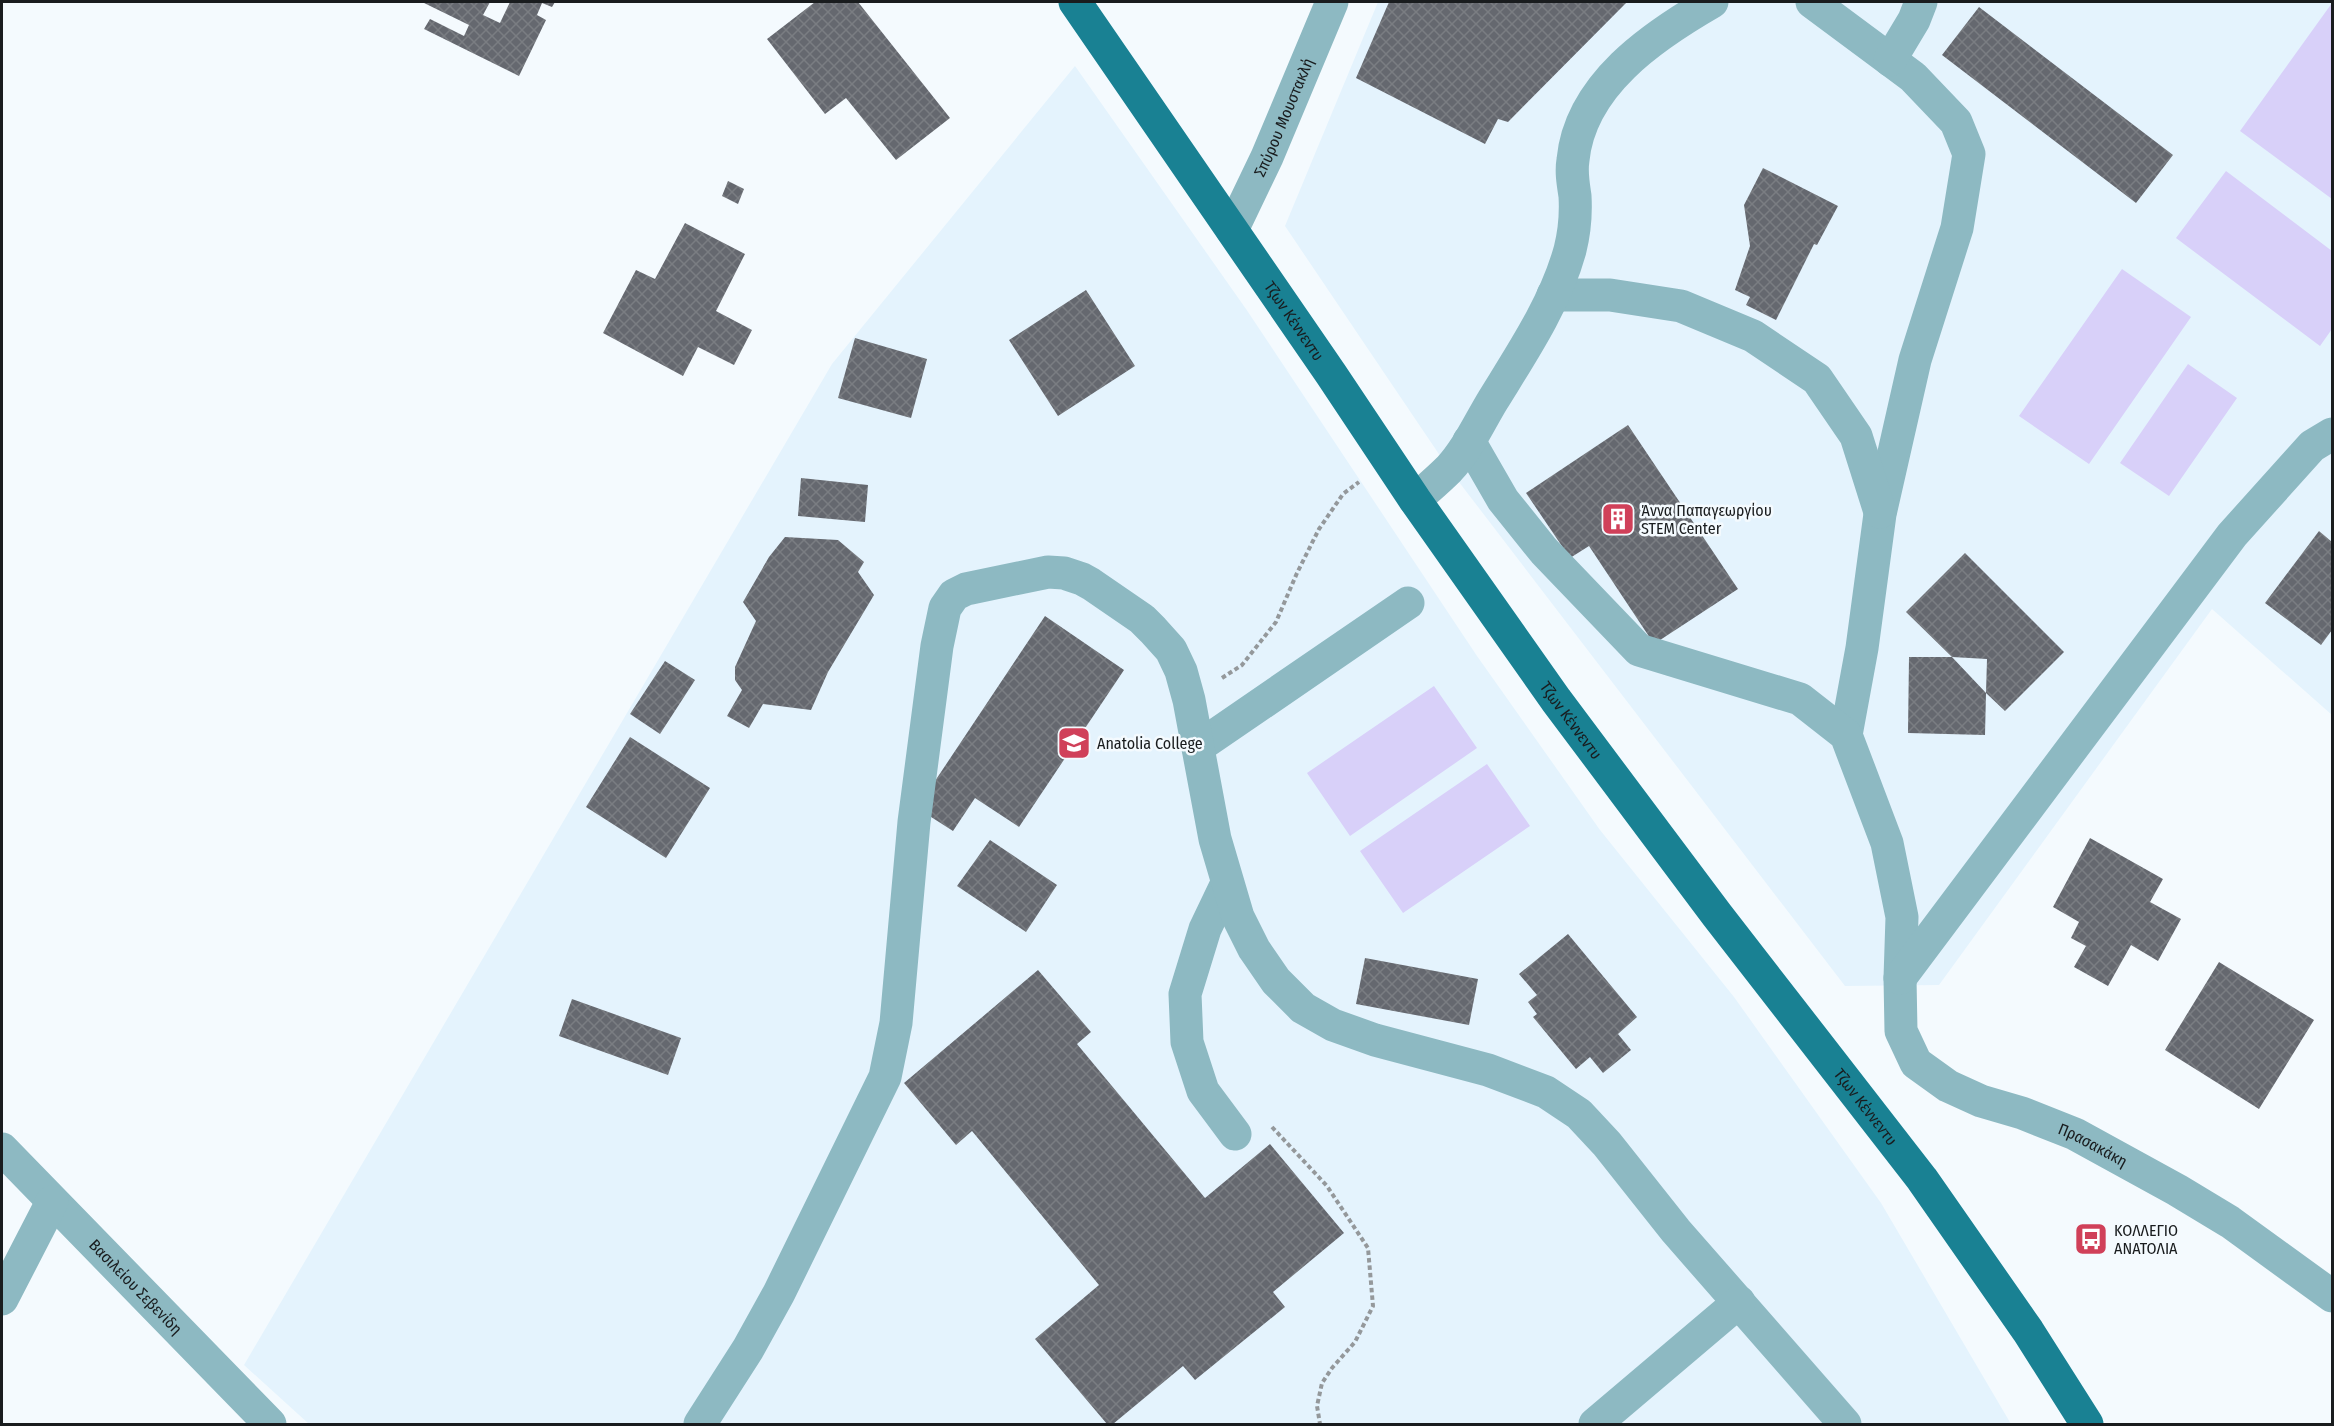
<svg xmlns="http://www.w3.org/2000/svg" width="2334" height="1426" font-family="'Fira Sans Condensed',sans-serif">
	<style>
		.built { fill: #e4f3fd }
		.pitch { fill: #d8d0f9 }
		.building { fill: url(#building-cross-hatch) }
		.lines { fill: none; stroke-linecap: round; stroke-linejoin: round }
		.path { stroke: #94989b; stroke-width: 4; stroke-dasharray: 4.5 3; stroke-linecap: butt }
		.minor { stroke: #8db9c2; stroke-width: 33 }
		.major { stroke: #198193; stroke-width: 33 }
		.labels { text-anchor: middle; stroke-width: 5; stroke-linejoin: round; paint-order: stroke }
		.street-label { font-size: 16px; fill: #191c1e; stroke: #f4fafe }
		.poi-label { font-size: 16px; fill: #191c1e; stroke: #f4fafe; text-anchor: start }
	</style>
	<defs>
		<pattern id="building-cross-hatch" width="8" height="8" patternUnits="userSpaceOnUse" patternTransform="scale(1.5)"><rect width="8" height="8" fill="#65686f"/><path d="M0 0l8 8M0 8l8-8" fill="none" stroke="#7a7d82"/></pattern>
	</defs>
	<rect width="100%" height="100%" fill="#f4fafe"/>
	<!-- built -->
	<path class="built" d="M1378 2H2332V715L2212 609 1939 985 1845 986 1449 469 1285 226Z
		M1075 66 1246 309 1477 656 1600 830 1734 997 1881 1203 2011 1424H309L244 1365 832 364Z"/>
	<!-- pitch -->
	<path class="pitch" d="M2332 3V199L2240 131Z
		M2226 171 2332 251V329L2320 346 2176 238Z
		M2122 269 2191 317 2089 464 2019 416Z
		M2188 364 2237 398 2169 496 2120 463Z
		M1434 686 1477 748 1350 836 1307 773Z
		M1487 764 1530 826 1403 913 1360 851Z"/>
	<!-- building -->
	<path class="building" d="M422 2H490L483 15 500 23 510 2H555L552 7 542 3 537 15 546 20 519 76 424 29 430 19 464 36 469 25Z
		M815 2H858L950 118 896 160 846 98 825 114 767 39Z
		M1389 2H1627L1508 122 1498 119 1485 144 1356 78Z
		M1979 7 2173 155 2136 203 1942 55Z
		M1763 168 1838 206 1817 245 1814 244 1776 320 1746 305 1750 297 1735 290 1750 246 1744 205Z
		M728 181 744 189 738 204 722 196Z
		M685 223 745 254 716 311 752 330 734 365 698 347 683 376 603 333 636 270 655 279Z
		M1086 290 1135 366 1058 416 1009 340Z
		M855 338 927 359 911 418 838 398Z
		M1628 425 1738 589 1654 644 1589 546 1570 558 1526 493Z
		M801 478 868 485 865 522 798 516Z
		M2319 531 2332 542V630L2321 645 2265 603Z
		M785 537 838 540 864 562 858 572 874 595 828 672 811 710 763 704 749 728 727 716 742 690 735 680V667L756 621 743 602 769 557Z
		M1965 553 2064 652 2005 711 1986 693 1987 659 1952 657 1986 693 1985 735 1908 733 1909 657H1952L1906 612Z
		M1045 616 1124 670 1019 827 975 798 953 831 917 808Z
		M665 661 695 680 660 734 630 714Z
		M630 737 710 788 666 858 586 807Z
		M2090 838 2163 879 2150 902 2181 919 2158 961 2131 945 2108 986 2074 967 2086 946 2071 938 2079 922 2053 907Z
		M990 840 1057 885 1026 932 957 886Z
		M1568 934 1637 1017 1618 1034 1631 1050 1603 1073 1590 1057 1576 1069 1533 1017 1537 1014 1528 1002 1537 995 1519 974Z
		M1365 958 1478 979 1469 1025 1356 1004Z
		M2219 962 2314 1020 2259 1109 2165 1050Z
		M1038 970 1091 1032 1077 1044 1205 1198 1270 1144 1344 1233 1273 1292 1285 1307 1195 1380 1183 1366 1113 1424H1107L1035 1339 1099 1285 972 1131 956 1145 904 1083Z
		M572 999 681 1038 668 1075 559 1036Z"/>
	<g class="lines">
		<!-- path -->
		<path class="path" d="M1222 678 1242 665 1276 622 1297 573 1319 529 1343 494 1359 482
			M1272 1127 1327 1186 1368 1248 1373 1306 1355 1342 1332 1368 1322 1383 1317 1406 1320 1424"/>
		<!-- minor -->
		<g class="minor">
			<path d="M1812 2 1913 77 1956 122 1969 154 1957 228 1915 360 1880 514 1862 648 1846 735"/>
			<path d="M1890 60 1914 20 1921 2"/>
			<path id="s1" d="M1232 230 1267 157 1332 2"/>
			<path d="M1553 295H1610L1681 306 1753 336 1817 379 1856 436 1880 512"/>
			<path id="s2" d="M1469 441 1503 500 1544 551 1639 650 1800 699 1846 735 1887 843 1902 917 1900 978 1901 1031 1916 1063 1948 1086 1981 1101 2022 1113 2075 1134 2177 1190 2230 1222 2332 1296"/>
			<path d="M1415 500C1426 490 1438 480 1449 469 1467 450 1479 423 1493 400 1522 353 1555 304 1570 250 1574 234 1576 213 1575 196 1573 183 1571 172 1573 160 1580 85 1653 36 1712 2"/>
			<path d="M1198 747 1408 603"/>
			<path d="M1227 883 1205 929 1185 994 1187 1042 1203 1091 1235 1134"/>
			<path d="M1900 978 2232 535 2312 446 2332 434"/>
			<path id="s3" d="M2 1149 270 1424"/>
			<path d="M2 1299 52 1202"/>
			<path d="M700 1424 748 1349 779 1293 885 1077 896 1023 914 822 937 646 945 608 954 595 966 589 1048 572 1064 573 1082 579 1091 584 1142 619 1153 630 1171 650 1181 671 1189 700 1215 839 1238 917 1254 949 1276 981 1303 1008 1333 1025 1375 1040 1488 1070 1546 1092 1579 1114 1607 1144 1676 1231 1845 1424"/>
			<path d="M1595 1424 1739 1302"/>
		</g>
		<!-- major -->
		<path class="major" id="s4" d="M1075 2 1331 374 1415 500 1556 700 1717 915 1922 1179 2028 1331 2087 1424"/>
	</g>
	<!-- icons -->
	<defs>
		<symbol id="building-square" viewBox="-11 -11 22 22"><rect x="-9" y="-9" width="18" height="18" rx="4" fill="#d04059" stroke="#f4fafe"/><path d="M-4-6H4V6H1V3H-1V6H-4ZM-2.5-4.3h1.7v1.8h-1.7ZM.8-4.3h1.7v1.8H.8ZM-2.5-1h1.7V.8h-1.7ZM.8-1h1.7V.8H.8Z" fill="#fff"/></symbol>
		<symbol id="school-square" viewBox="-11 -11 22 22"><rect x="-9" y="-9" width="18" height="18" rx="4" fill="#d04059" stroke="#f4fafe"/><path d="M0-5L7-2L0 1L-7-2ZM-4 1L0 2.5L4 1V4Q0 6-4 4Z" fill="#fff"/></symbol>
		<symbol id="bus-square" viewBox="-11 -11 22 22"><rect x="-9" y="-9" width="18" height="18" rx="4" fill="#d04059" stroke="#f4fafe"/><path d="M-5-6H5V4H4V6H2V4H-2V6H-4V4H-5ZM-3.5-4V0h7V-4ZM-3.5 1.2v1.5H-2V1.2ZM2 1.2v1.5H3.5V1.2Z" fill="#fff"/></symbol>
	</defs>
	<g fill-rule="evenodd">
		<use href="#building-square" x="1599" y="500" width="38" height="38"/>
		<use href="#school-square" x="1055" y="724" width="38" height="38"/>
		<use href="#bus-square" x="2072" y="1220" width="38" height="38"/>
	</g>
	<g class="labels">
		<!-- street labels -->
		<g class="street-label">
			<text dy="6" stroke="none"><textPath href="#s1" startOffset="124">Σπύρου Μουστακλή</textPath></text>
			<text dy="6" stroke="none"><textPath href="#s4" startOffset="387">Τζων Κέννεντυ</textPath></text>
			<text dy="6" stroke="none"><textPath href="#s4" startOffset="873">Τζων Κέννεντυ</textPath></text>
			<text dy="6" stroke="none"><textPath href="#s4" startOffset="1359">Τζων Κέννεντυ</textPath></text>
			<text dy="6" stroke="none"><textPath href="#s2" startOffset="1034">Πρασακάκη</textPath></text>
			<text dy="6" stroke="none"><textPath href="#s3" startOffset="192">Βασιλείου Σεβενίδη</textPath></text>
		</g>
		<!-- poi labels -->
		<g class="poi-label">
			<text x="1641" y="516">Άννα Παπαγεωργίου<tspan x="1641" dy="18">STEM Center</tspan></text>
			<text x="1097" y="749">Anatolia College</text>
			<text x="2114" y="1236">ΚΟΛΛΕΓΙΟ<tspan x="2114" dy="18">ΑΝΑΤΟΛΙΑ</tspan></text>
		</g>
	</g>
	<!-- border -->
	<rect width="2334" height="1426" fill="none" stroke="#191c1e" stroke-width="6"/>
</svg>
